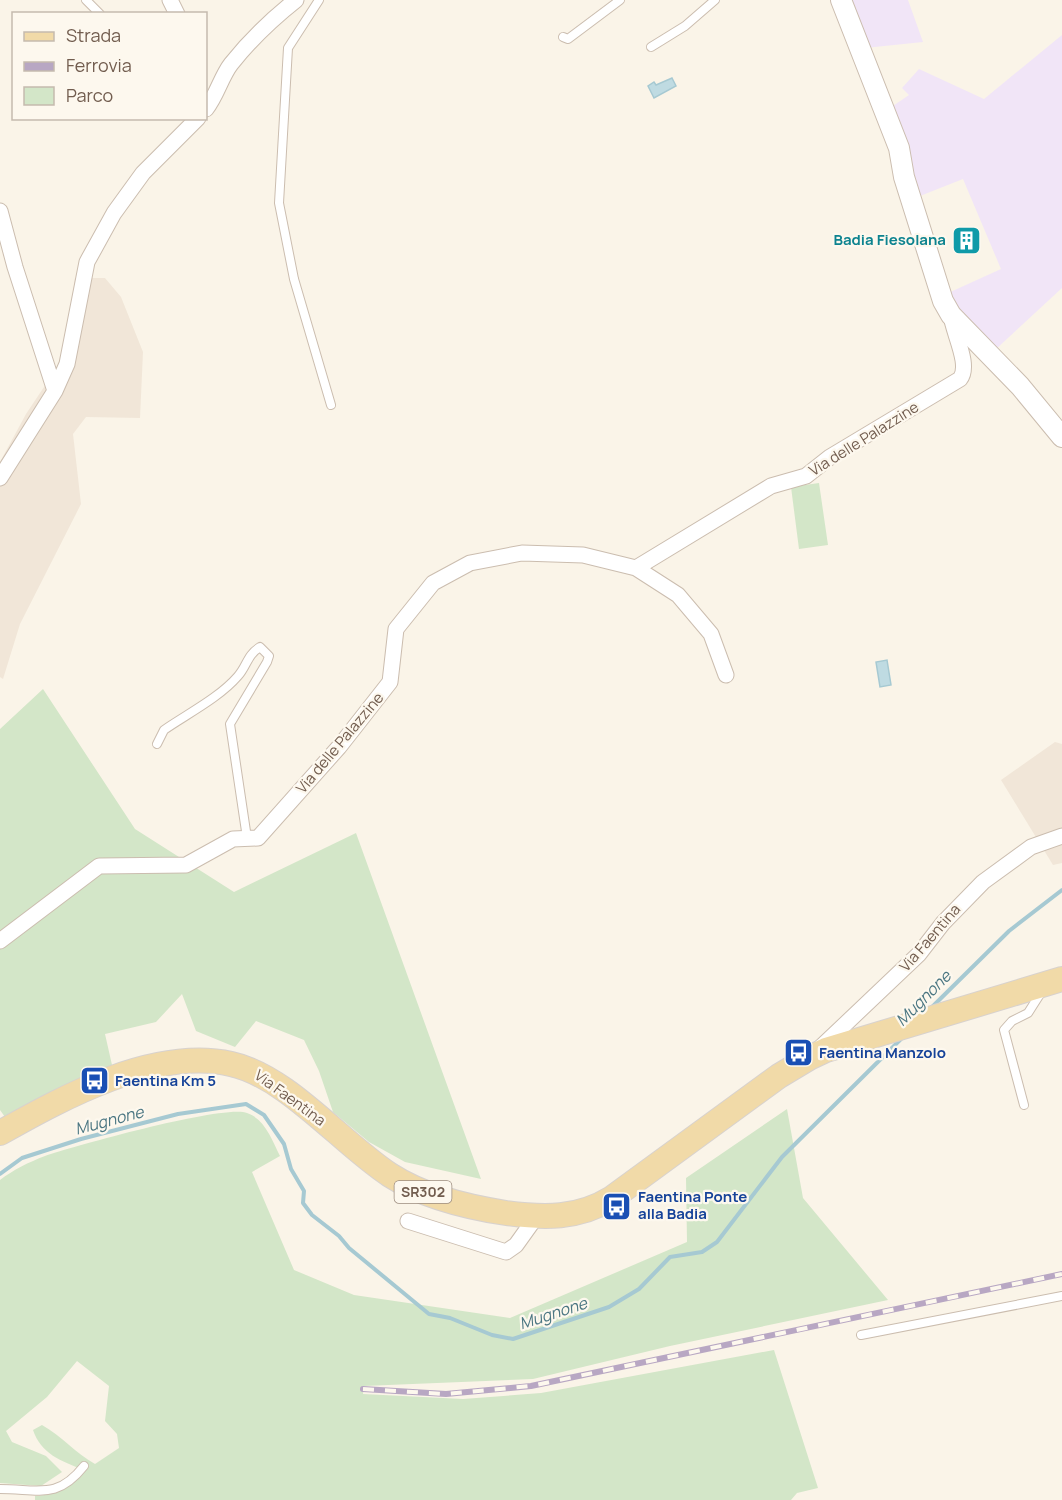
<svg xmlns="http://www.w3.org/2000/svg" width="1062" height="1500" font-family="Manrope,sans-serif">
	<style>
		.residential { fill: #f1e6d8 }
		.education { fill: #f1e5f7 }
		.green { fill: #d3e6c8 }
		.water { fill: #bfdbe2; stroke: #a6c9d2; stroke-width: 1.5 }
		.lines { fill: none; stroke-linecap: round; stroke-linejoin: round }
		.stream { stroke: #a6c9d2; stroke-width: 4 }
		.service-casing { stroke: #cbbdaf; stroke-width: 10 }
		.minor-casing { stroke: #cbbdaf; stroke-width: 17 }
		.tertiary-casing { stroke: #cbbdaf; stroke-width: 22 }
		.primary-casing { stroke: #d8d2ce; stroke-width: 26 }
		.service { stroke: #fff; stroke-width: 8 }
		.minor { stroke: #fff; stroke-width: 15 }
		.tertiary { stroke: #fff; stroke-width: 20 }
		.primary { stroke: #f1daa8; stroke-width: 24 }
		.rail-casing { stroke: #b8a7c3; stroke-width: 6 }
		.rail { stroke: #fdf8ee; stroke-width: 4; stroke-dasharray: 11; stroke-linecap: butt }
		.labels { text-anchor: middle; stroke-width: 4.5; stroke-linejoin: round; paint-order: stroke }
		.shield { fill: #fdf8ee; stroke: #9c8c7f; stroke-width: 1.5 }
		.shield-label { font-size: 14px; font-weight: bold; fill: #725d4f }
		.culture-label { font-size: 15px; font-weight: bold; fill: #0d838f; stroke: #fdf8ee; text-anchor: end }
		.street-label { font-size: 15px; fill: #725d4f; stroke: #fdf8ee }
		.transit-label { font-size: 15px; font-weight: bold; fill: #164399; stroke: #fdf8ee; text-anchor: start }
		.water-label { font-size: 16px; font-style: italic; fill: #4b7682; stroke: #fdf8ee }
	</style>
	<rect width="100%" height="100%" fill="#faf4e8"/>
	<!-- residential -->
	<path class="residential" d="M75 278H105L121 297 143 352 140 418 86 417 73 434 81 504 20 624 3 679 0 677V462L26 414 64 357Z
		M1055 742 1062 744V863L1053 865 1001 780Z"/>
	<!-- education -->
	<path class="education" d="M848 0H908L923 42 865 48Z
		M1062 35V288L995 350 946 294 1001 269 963 179 920 196 890 108 909 95 902 88 919 69 984 99Z"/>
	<!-- green -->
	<path class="green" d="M819 483 828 545 799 549 791 487Z
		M43 689 135 829 234 892 356 833 481 1179 405 1162 369 1142 333 1112 319 1071 304 1040 256 1021 235 1047 196 1031 182 994 156 1022 105 1034 112 1065 5 1117 0 1110V729Z
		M787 1109 803 1198 888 1300 670 1346 533 1379 364 1386 363 1394 463 1399 541 1393 774 1350 818 1488 797 1493 791 1500H35V1496C57 1495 71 1487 84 1470 61 1461 41 1454 33 1430L42 1425C62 1436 75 1453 95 1464L119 1448 117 1434 105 1421 109 1386 77 1361 47 1397 6 1431 12 1442 46 1456 62 1472 41 1486 0 1483V1180C13 1170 29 1162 45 1156 74 1146 225 1104 247 1113 265 1119 272 1140 280 1156L252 1172 294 1270 354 1295 510 1318 687 1242 686 1178Z"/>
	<!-- water -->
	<path class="water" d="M672 78 676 86 654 98 648 86 654 82 656 85Z
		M887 660 891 685 880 687 876 662Z"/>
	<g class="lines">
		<!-- stream -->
		<path class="stream" d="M931 1008 1009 931 1062 890
			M0 1174 22 1158 81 1139 178 1114 246 1104 264 1115 284 1144 291 1169 304 1191 303 1203 312 1215 339 1236 349 1248 429 1314 450 1318 492 1335 513 1339 609 1307 639 1289 670 1257 702 1252 717 1242 782 1157 903 1037"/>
		<defs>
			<path id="service" d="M86 0 100 14
				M319 0 288 48 279 203 294 279 331 405
				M563 37 568 39 620 0
				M651 47 685 26 715 0
				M157 744 164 730C187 714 219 698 238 676 247 666 247 655 260 647L269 656 267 662 230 724 247 838
				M1024 1105 1004 1030 1012 1021 1028 1013 1042 991
				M861 1335 1062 1296
				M0 1489C39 1489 57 1500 84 1466"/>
			<path id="minor" d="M170 0 177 14
				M206 109C217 95 221 77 231 64 250 40 272 19 296 0
				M0 211 15 267 55 391
				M0 478 55 391 67 364 87 262 114 213 143 173 198 118
				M636 568 678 595 711 634 726 675
				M0 941 99 866 186 865 233 839 258 838 339 747 390 682 396 629 433 583 470 563 522 553 583 555 636 568 771 486 806 476 830 457 960 379C971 365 953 333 951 315
				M819 1049 919 954 943 923 983 882 1031 847 1062 836
				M408 1221 506 1252 516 1245 536 1217"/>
			<path id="tertiary" d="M841 0 899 148 904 177 943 301 951 315 1020 386 1062 437"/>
			<path id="primary" d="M0 1133C64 1097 155 1047 231 1064 287 1076 341 1143 390 1175 424 1197 467 1207 506 1213 544 1218 578 1219 612 1198L779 1076 809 1058 826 1050 1062 979"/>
		</defs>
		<!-- service casing -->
		<use href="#service" class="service-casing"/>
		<!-- minor casing -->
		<use href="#minor" class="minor-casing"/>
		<!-- tertiary casing -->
		<use href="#tertiary" class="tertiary-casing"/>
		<!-- primary casing -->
		<use href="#primary" class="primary-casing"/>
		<!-- service -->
		<use href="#service" class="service"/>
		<!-- minor -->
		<use href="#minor" class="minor"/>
		<!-- tertiary -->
		<use href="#tertiary" class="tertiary"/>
		<!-- primary -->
		<use href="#primary" class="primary"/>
		<defs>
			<path id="rail" d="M363 1389 446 1394 531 1386 1062 1274"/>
		</defs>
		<!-- rail casing -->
		<use href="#rail" class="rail-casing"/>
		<!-- rail -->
		<use href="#rail" class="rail"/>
	</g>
	<!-- icons -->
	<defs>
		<symbol id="building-square" viewBox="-11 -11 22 22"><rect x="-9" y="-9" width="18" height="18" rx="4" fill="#0f9aa8" stroke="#fdf8ee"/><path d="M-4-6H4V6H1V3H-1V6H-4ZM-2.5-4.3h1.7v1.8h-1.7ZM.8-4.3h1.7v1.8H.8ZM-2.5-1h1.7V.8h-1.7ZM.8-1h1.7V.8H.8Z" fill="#fff"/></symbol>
		<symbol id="bus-square" viewBox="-11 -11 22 22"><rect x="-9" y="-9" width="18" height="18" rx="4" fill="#1a4fb4" stroke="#fdf8ee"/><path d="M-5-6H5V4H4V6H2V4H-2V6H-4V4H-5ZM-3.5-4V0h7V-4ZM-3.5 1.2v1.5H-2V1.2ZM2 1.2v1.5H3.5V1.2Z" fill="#fff"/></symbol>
	</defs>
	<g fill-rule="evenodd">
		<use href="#building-square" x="950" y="224" width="33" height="33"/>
		<use href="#bus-square" x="782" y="1036" width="33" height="33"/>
		<use href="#bus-square" x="78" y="1064" width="33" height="33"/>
		<use href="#bus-square" x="600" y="1190" width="33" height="33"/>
	</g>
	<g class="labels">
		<!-- shield labels -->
		<rect class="shield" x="394.5" y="1181" width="57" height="22" rx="4.5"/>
		<g class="shield-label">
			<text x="423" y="1197">SR302</text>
		</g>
		<!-- culture labels -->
		<g class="culture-label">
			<text x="946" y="245">Badia Fiesolana</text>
		</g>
		<!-- street labels -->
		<g class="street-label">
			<text transform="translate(864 439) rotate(-32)" y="5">Via delle Palazzine</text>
			<text transform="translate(340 743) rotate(-50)" y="5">Via delle Palazzine</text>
			<text transform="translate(930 938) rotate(-49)" y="5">Via Faentina</text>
			<text transform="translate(290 1098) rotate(36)" y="5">Via Faentina</text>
		</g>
		<!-- transit labels -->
		<g class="transit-label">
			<text x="819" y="1058">Faentina Manzolo</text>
			<text x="115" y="1086">Faentina Km 5</text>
			<text x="638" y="1202">Faentina Ponte<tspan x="638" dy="17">alla Badia</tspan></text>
		</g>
		<!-- water labels -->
		<g class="water-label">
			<text transform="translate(923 998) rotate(-45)" y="6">Mugnone</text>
			<text transform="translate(109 1120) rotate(-15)" y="6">Mugnone</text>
			<text transform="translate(553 1313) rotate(-18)" y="6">Mugnone</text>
		</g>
	</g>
	<!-- legend -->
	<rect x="12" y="12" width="195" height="108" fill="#fdf8ee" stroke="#c5baae" stroke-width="1.5"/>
	<rect x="24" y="32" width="30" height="9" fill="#f1daa8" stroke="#c5baae" stroke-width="1.5"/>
	<text x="66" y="42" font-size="18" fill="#725d4f">Strada</text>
	<rect x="24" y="62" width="30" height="9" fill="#b8a7c3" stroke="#c5baae" stroke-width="1.5"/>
	<text x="66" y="72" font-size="18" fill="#725d4f">Ferrovia</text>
	<rect x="24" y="87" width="30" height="18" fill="#d3e6c8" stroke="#c5baae" stroke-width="1.5"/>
	<text x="66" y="102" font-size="18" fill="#725d4f">Parco</text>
</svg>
